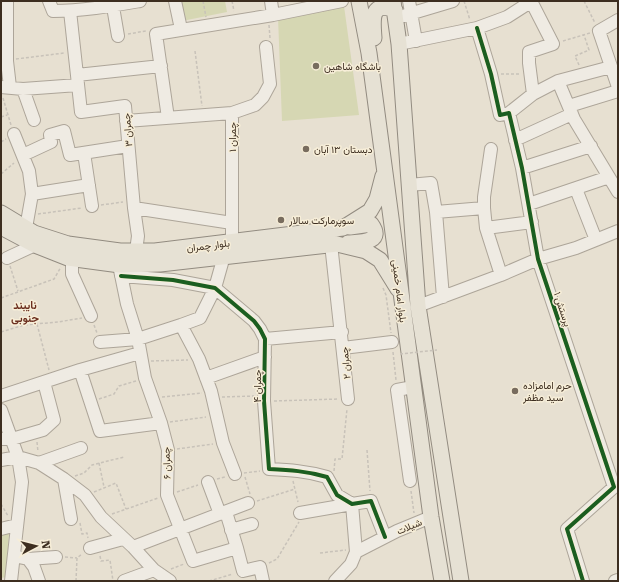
<svg xmlns="http://www.w3.org/2000/svg" width="619" height="582" font-family="'Roboto Serif',Vazirmatn,serif">
	<style>
		.green { fill: #d6d7b3 }
		.lines { fill: none; stroke-linecap: round; stroke-linejoin: round }
		.minor-casing { stroke: #ada599; stroke-width: 14 }
		.major-casing { stroke: #928b80; stroke-width: 17 }
		.path { stroke: #c8c2b9; stroke-width: 1.5; stroke-dasharray: 3 2; stroke-linecap: butt }
		.minor { stroke: #efebe3; stroke-width: 12 }
		.major { stroke: #e6e1d4; stroke-width: 15 }
		.path-bridge { stroke: #c8c2b9; stroke-width: 1.5; stroke-dasharray: 3 2; stroke-linecap: butt }
		.cycleway-casing { stroke: #f7eed8; stroke-width: 6 }
		.cycleway { stroke: #1b5e20; stroke-width: 4 }
		.poi-dot { fill: #786c5e; stroke: #f7eed8; stroke-width: 1.5 }
		.labels { text-anchor: middle; stroke-width: 3; stroke-linejoin: round; paint-order: stroke }
		.poi-label { font-size: 10px; fill: #3d2e20; stroke: #f7eed8; text-anchor: start }
		.street-label { font-size: 10px; fill: #3d2e20; stroke: #f7eed8 }
		.neighbourhood-label { font-size: 11px; font-weight: bold; fill: #6b2e1e; stroke: #f7eed8 }
	</style>
	<rect width="100%" height="100%" fill="#e7e0d1"/>
	<!-- green -->
	<path class="green" d="M178 1H225L227 12 182 21Z
		M344 6 359 115 282 121 278 17Z
		M9 533 6 577 1 578V535Z"/>
	<g class="lines">
		<defs>
			<path id="minor" d="M7 1V61L10 87
				M49 1 53 11C83 11 111 6 140 1
				M112 1 118 36
				M175 1 181 29
				M271 1 273 15
				M409 1 416 41
				M531 1 553 44 529 52V63L533 94
				M70 11 81 112 125 106 134 208 138 236 136 251
				M396 18 453 1
				M618 20 599 31 618 87
				M477 28 491 74 500 115 509 113 522 168 538 259 614 487 567 529 583 581
				M399 44 477 28 507 17 532 1
				M77 75 161 66
				M558 81 574 119 618 192
				M1 87 23 89 78 85
				M23 89 34 120
				M569 106 618 91
				M232 113V242
				M509 113 533 94 558 81 611 67
				M168 118 156 34 273 15 342 1
				M126 121 232 113 255 105 263 97 270 84 266 47
				M14 134 29 171 32 194 26 228
				M515 140 572 114
				M84 153 92 206
				M23 155 51 142 50 135 64 131 70 155 128 146
				M522 168 591 146
				M409 185 431 183 436 212 484 208V197L491 149
				M576 189 596 240
				M32 194 89 185
				M529 204 609 177
				M134 208 232 223
				M484 208 486 228 532 222
				M436 212 443 297
				M486 228 501 275
				M331 244 348 399
				M7 258 35 245
				M72 259V274L91 316
				M120 270 127 304 138 339 145 378 161 423 168 450 167 495 193 561 237 548 243 571 260 567 263 581
				M121 276 173 280 215 288 254 321 260 329 265 339 264 401 269 469C289 470 307 471 327 477L337 495 352 504 371 501 385 537
				M418 306 501 275 538 259 576 248 618 231
				M181 325 200 318 215 288 224 256
				M265 339 342 332
				M100 342 138 339 181 325 199 359 211 391 223 443 235 474
				M343 348 392 342
				M80 370 100 431 161 423
				M206 378 265 357
				M1 396 80 370 140 353
				M1 410 18 457 22 482 11 581
				M1 439H12L43 430 54 420 44 382
				M1 460 18 457 39 463 64 479 85 495 101 517 133 547 154 570
				M39 463 81 448
				M64 479 71 519
				M410 481 397 390 413 387
				M208 482 220 514
				M226 512 237 548
				M300 513 352 504 356 552
				M1 529 17 525
				M231 530 252 524
				M133 547 248 503
				M90 548 123 539
				M14 556 28 559 34 567 39 581
				M28 559 56 557
				M124 581 154 570 170 581
				M335 581 351 564 356 552 397 531 431 517
				M615 581 618 580"/>
			<path id="major" d="M359 1 369 53 431 517 442 581
				M393 1 399 44 418 306 461 581
				M374 38C373 22 369 0 395 10
				M1 213 34 233 68 244 120 251H155L343 228 370 211 377 199 383 176
				M1 227 35 245 68 258 120 265 160 264 337 244 366 251 380 260 398 289
				M348 243C360 242 385 243 371 224L350 227"/>
		</defs>
		<!-- minor casing -->
		<use href="#minor" class="minor-casing"/>
		<!-- major casing -->
		<use href="#major" class="major-casing"/>
		<!-- path -->
		<path class="path" d="M203 1 206 17
			M232 1 234 11
			M464 1 470 20
			M584 1 595 23
			M269 25 270 38
			M128 34 146 31
			M563 41 590 33
			M195 51 202 106
			M16 59 64 53
			M579 65 575 56 589 50 584 35
			M501 74H521
			M3 98 11 125
			M1 117 7 115
			M1 142 6 139
			M1 174 14 163
			M101 205 123 202
			M38 214 82 208
			M10 266 18 291
			M383 288 386 295 391 333
			M1 298 54 279 61 267
			M37 324 49 370
			M94 325 97 333
			M1 332 24 325 58 322 82 318
			M393 352 396 380
			M151 361 188 360
			M162 397 202 393
			M222 397 254 396
			M99 399 114 394 119 386 136 381
			M274 401 338 399
			M170 422 206 417
			M37 442 38 452
			M177 449 213 444
			M367 450 370 491
			M99 463 104 487
			M334 471 335 459H342L347 409
			M244 473 260 471
			M75 476 84 473 92 465 124 457
			M245 477 250 494
			M217 479 225 477
			M293 481 298 502
			M411 491 414 513
			M94 492 116 483 126 509
			M177 492 198 485
			M257 501 295 489
			M1 504 8 516
			M112 514 158 498
			M80 523 82 534 87 533 88 538
			M320 553 346 550
			M100 556 101 561 110 560 113 581
			M65 557 77 558
			M269 563 277 559 299 522
			M171 569 184 564
			M76 581 77 558 82 554
			M209 581 233 574"/>
		<!-- minor -->
		<use href="#minor" class="minor"/>
		<!-- major -->
		<use href="#major" class="major"/>
		<!-- path-bridge -->
		<path class="path-bridge" d="M400 354 437 350"/>
		<defs>
			<path id="cycleway" d="M477 28 491 74 500 115 509 113 522 168 538 259 614 487 567 529 583 581
				M121 276 173 280 215 288 254 321 260 329 265 339 264 401 269 469C289 470 307 471 327 477L337 495 352 504 371 501 385 537"/>
		</defs>
		<!-- cycleway casing -->
		<use href="#cycleway" class="cycleway-casing"/>
		<!-- cycleway -->
		<use href="#cycleway" class="cycleway"/>
	</g>
	<!-- markers -->
	<g class="poi-dot">
		<circle cx="316" cy="66" r="4"/>
		<circle cx="306" cy="149" r="4"/>
		<circle cx="281" cy="220" r="4"/>
		<circle cx="515" cy="391" r="4"/>
	</g>
	<g class="labels">
		<!-- poi labels -->
		<g class="poi-label">
			<text x="324" y="70">باشگاه شاهین</text>
			<text x="314" y="153">دبستان ۱۳ آبان</text>
			<text x="289" y="224">سوپرمارکت سالار</text>
			<text x="523" y="389">حرم امامزاده<tspan x="523" dy="12">سید مظفر</tspan></text>
		</g>
		<!-- street labels -->
		<g class="street-label">
			<text transform="translate(127 130) rotate(-94)" y="4">چمران ۳</text>
			<text transform="translate(232 137) rotate(-90)" y="4">چمران ۱</text>
			<text transform="translate(208 245) rotate(-7)" y="4">بلوار چمران</text>
			<text transform="translate(400 291) rotate(83)" y="4">بلوار امام خمینی</text>
			<text transform="translate(563 309) rotate(72)" y="4">پرستش ۱</text>
			<text transform="translate(345 363) rotate(-95)" y="4">چمران ۲</text>
			<text transform="translate(257 386) rotate(-90)" y="4">چمران ۴</text>
			<text transform="translate(166 463) rotate(-92)" y="4">چمران ۶</text>
			<text transform="translate(409 526) rotate(-23)" y="4">شیلات</text>
		</g>
		<!-- neighbourhood labels -->
		<g class="neighbourhood-label">
			<text x="25" y="309">نایبند<tspan x="25" dy="13">جنوبی</tspan></text>
		</g>
	</g>
	<!-- border -->
	<rect width="619" height="582" fill="none" stroke="#3d2e20" stroke-width="4"/>
	<!-- north arrow -->
	<g transform="translate(36 546) rotate(83)" stroke="#f7eed8" stroke-width="3" paint-order="stroke">
	<path d="M0-3L7 15L0 10L-7 15Z" fill="#3d2e20"/>
	<text y="-6" font-size="11" font-weight="bold" text-anchor="middle" fill="#3d2e20">N</text>
	</g>
</svg>
